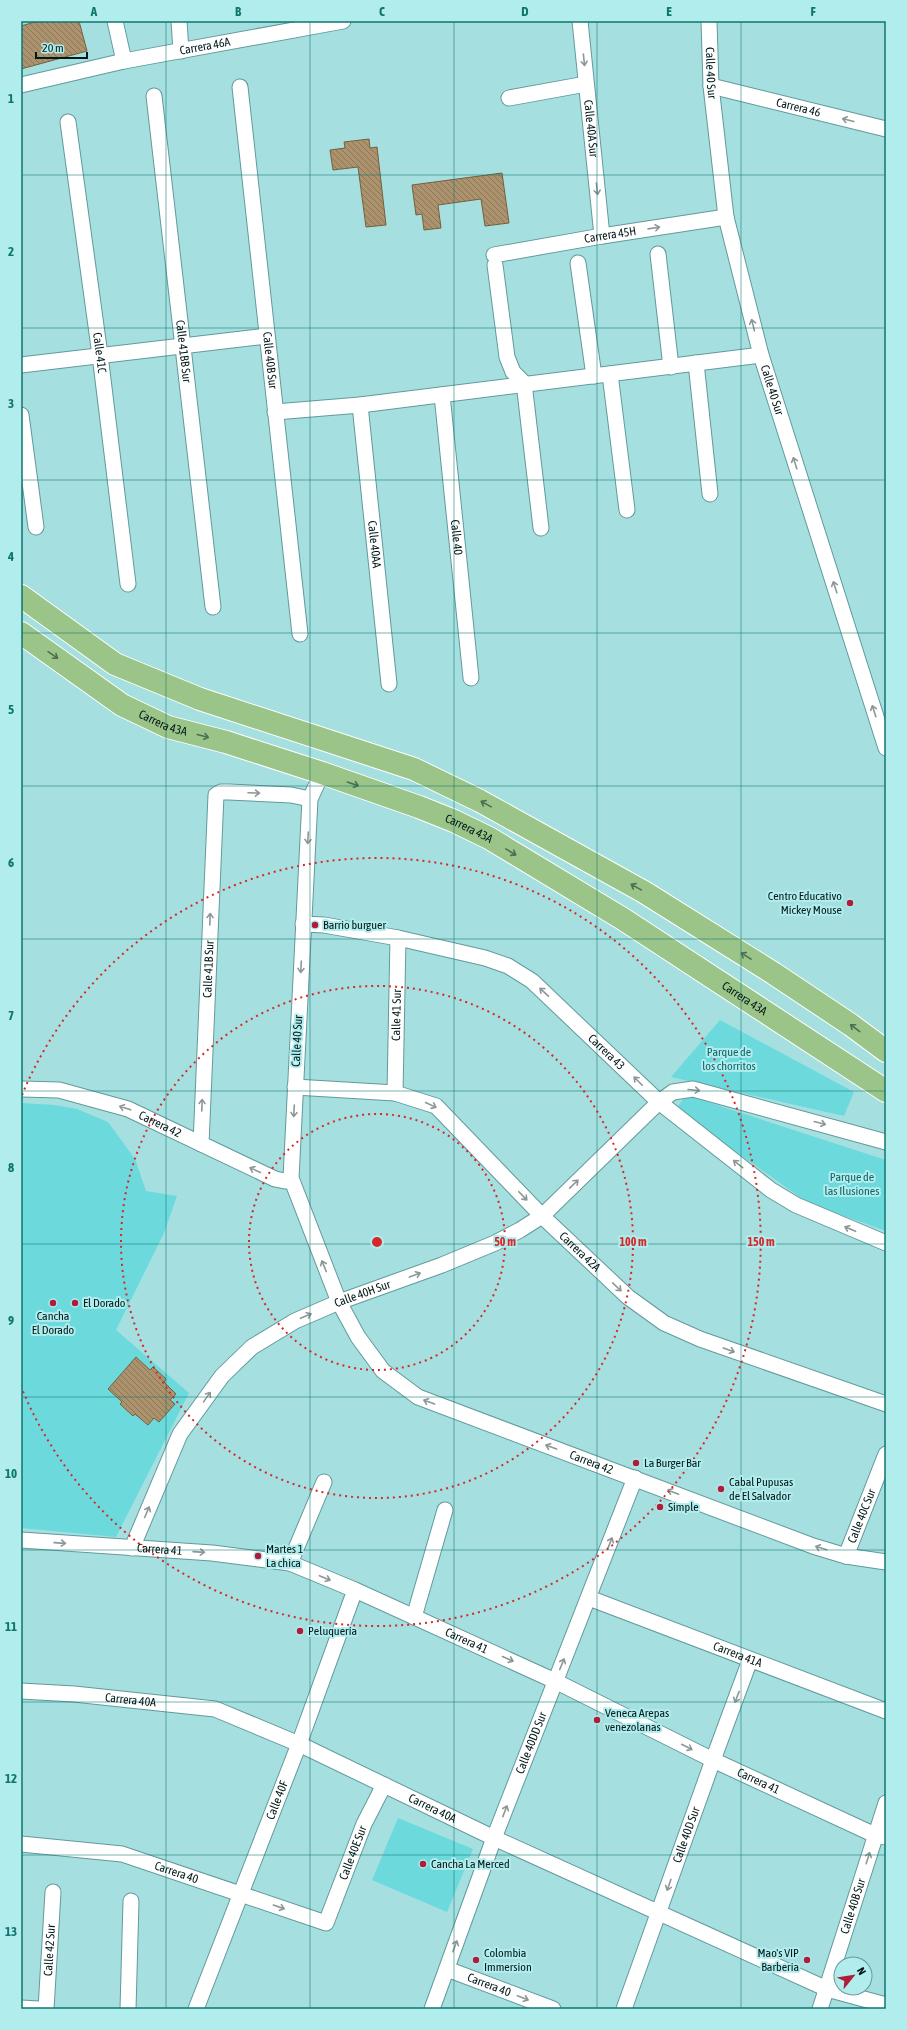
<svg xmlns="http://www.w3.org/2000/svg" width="907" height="2030" font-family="'Asap Condensed',sans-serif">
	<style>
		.green { fill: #6cdadd }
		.building { fill: url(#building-back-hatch); stroke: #765f3c }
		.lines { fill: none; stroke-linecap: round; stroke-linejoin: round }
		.street-casing { stroke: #629a9b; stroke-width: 17 }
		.primary-casing { stroke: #fff; stroke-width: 24 }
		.street { stroke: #fff; stroke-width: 15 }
		.primary { stroke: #9bc489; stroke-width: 22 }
		.oneway { stroke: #8d9798 }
		.oneway2 { stroke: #4e6e51 }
		.grid { fill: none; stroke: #0f766e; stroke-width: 1; stroke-opacity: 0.55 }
		.ring { fill: none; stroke: #d62828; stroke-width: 2; stroke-dasharray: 2 4 }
		.poi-dot { fill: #b01d3a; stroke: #b2edee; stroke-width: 1.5 }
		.labels { text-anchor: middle; stroke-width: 4; stroke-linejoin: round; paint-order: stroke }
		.street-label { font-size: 12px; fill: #021819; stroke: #b2edee }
		.poi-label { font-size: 12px; fill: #021819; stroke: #b2edee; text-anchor: start }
		.park-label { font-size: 12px; fill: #136466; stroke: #b2edee }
		.centre { fill: #d62828; stroke: #b2edee; stroke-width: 2 }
		.ring-label { font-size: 12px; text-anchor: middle; font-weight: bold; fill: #d62828; stroke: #b2edee; stroke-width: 4; stroke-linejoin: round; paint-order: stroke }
		.neatline { fill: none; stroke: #0f766e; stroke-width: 1.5 }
		.grid-label { font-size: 13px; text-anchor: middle; font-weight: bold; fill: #0f766e }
	</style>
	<defs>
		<pattern id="building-back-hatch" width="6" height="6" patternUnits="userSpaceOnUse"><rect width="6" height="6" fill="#ac936e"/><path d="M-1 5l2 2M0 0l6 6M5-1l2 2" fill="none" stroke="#8a775a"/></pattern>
	</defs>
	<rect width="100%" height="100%" fill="#a5dfe0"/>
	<!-- green -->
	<path class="green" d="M720 1020 854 1092 844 1116 671 1077Z
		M686 1095 886 1160V1231L808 1203 676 1109Z
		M21 1103 55 1105 77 1109 108 1122 135 1159 146 1191 177 1196 164 1233 116 1330 189 1393 116 1537 21 1528Z
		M398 1818 473 1849 447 1912 372 1880Z"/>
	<!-- building -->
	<path class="building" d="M38 21H79L87 51 21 69V26Z
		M369 139 370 148 377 147 386 225 366 227 358 167 333 170 330 150 345 148 344 142Z
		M502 173 509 223 485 226 481 199 438 205 441 228 424 230 422 214 416 215 412 185Z
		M136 1357 150 1370 153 1367 166 1379 164 1382 176 1394 170 1400 175 1404 159 1422 154 1418 148 1425 135 1414 133 1416 120 1404 122 1402 108 1389Z"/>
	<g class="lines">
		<defs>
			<g id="street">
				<path d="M115 21 124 61"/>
				<path d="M179 21 181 51"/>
				<path id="s1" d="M580 21 602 236"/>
				<path id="s2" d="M709 21 711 86 726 217 761 355 886 748"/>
				<path id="s3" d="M21 85 124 61 343 21"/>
				<path id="s4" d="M711 86 886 129"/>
				<path id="s5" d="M240 87 300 634"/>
				<path id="s6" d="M154 96 213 607"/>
				<path d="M509 98 586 84"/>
				<path id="s7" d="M68 122 100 355 128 584"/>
				<path d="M658 254 671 367"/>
				<path id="s8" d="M494 255 602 236 726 217"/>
				<path d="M578 263 594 376"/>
				<path d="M495 265 507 357 513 372 524 383 541 528"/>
				<path d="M696 363 710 494"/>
				<path d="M21 365 267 336"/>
				<path d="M610 374 627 510"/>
				<path id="s9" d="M442 395 471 678"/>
				<path id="s10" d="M360 405 389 684"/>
				<path d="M275 412 360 405 761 355"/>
				<path d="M21 415 36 527"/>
				<path id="s11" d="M322 773 310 799 291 1178 339 1302 358 1337 383 1371 418 1397 813 1546 846 1556 886 1562"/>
				<path id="s12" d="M303 924 324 925 398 938 485 958 508 966 532 981 659 1102 771 1190 796 1205 886 1243"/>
				<path id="s13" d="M295 1087 395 1093 436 1106 542 1216 628 1297 664 1323 700 1339 886 1404"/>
				<path id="s14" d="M21 1089 59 1090 128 1109 275 1179 285 1181 291 1178"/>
				<path id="s15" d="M395 1093 398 938"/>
				<path id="s16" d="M201 1144 216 795 221 792H229L291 795 310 799"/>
				<path id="s17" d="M21 1540 212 1553 290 1563 355 1590 555 1681 713 1760 875 1835 886 1837"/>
				<path id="s18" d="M132 1548 180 1434 222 1376 252 1347 295 1321 339 1302 442 1265 495 1243 520 1230 542 1216 659 1102 673 1092 693 1089 886 1142"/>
				<path id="s19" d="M846 1556 886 1454"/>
				<path d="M290 1563 324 1482"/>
				<path id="s20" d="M589 1598 886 1711"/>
				<path d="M414 1617 445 1510"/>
				<path id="s21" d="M21 1691 74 1694 215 1709 299 1744 494 1838 827 1989 886 2005"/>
				<path id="s22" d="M21 1844 122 1854 326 1923 364 1824 384 1785"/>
				<path id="s23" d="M447 1969 553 2009"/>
				<path d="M21 2008 39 2009"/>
				<path id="s24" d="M46 2009 53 1892"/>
				<path d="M128 2009 131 1901"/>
				<path id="s25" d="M196 2009 299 1744 355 1590"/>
				<path id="s26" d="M432 2009 494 1838 635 1478"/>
				<path id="s27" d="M624 2009 713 1760 750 1660"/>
				<path id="s28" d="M820 2009 886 1803"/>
			</g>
			<g id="primary">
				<path d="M21 596 115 664 200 699 414 769 480 801 644 892 773 973 851 1025 886 1051"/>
				<path id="s29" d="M21 633 122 705 168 727 226 742 322 773 419 807 454 821 489 838 623 919 886 1091"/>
			</g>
		</defs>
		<!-- street casing -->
		<use href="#street" class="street-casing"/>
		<!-- primary casing -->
		<use href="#primary" class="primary-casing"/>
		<!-- street -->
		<use href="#street" class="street"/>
		<!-- primary -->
		<use href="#primary" class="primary"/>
	</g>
	<!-- one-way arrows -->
	<defs><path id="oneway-shaft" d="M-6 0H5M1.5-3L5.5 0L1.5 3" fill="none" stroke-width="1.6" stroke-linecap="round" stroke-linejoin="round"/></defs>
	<g class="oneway">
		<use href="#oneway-shaft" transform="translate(584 60) rotate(84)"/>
		<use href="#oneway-shaft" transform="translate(848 120) rotate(-166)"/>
		<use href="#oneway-shaft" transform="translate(597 189) rotate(84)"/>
		<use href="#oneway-shaft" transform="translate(654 228) rotate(-8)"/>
		<use href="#oneway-shaft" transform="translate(753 325) rotate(-104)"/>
		<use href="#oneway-shaft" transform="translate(795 463) rotate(-108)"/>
		<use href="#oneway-shaft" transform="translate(835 587) rotate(-108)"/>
		<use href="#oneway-shaft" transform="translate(874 711) rotate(-108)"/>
		<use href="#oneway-shaft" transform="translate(254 793) rotate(2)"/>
		<use href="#oneway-shaft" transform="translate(308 838) rotate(93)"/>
		<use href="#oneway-shaft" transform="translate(210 919) rotate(-88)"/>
		<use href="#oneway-shaft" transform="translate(301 967) rotate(93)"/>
		<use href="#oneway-shaft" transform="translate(544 992) rotate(-137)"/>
		<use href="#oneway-shaft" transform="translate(638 1081) rotate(-135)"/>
		<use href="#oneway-shaft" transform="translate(694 1090) rotate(5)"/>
		<use href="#oneway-shaft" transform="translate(202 1105) rotate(-88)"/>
		<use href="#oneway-shaft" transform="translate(431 1105) rotate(25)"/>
		<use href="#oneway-shaft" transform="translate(125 1108) rotate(-162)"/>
		<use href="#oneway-shaft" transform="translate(294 1111) rotate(93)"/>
		<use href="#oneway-shaft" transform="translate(820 1123) rotate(15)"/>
		<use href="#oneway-shaft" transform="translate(738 1164) rotate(-142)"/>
		<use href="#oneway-shaft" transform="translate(255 1170) rotate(-155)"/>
		<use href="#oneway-shaft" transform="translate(574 1184) rotate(-44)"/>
		<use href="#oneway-shaft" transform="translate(523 1196) rotate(46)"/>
		<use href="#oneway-shaft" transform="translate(850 1229) rotate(-157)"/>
		<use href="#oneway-shaft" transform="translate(324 1266) rotate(-112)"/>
		<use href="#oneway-shaft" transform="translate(415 1275) rotate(-20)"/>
		<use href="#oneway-shaft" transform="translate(617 1287) rotate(44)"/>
		<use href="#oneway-shaft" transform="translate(306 1316) rotate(-23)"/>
		<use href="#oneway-shaft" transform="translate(729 1350) rotate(20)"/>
		<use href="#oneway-shaft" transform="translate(207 1397) rotate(-55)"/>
		<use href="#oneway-shaft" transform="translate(429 1402) rotate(-160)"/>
		<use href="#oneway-shaft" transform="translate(551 1447) rotate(-160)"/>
		<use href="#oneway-shaft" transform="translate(673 1492) rotate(-159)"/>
		<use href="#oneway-shaft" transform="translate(147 1512) rotate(-67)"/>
		<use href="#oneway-shaft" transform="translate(60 1543) rotate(4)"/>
		<use href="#oneway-shaft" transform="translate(610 1543) rotate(-69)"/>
		<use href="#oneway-shaft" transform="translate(821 1548) rotate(-163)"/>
		<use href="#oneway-shaft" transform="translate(199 1552) rotate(4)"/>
		<use href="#oneway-shaft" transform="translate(325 1578) rotate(23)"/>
		<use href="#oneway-shaft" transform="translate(508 1659) rotate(24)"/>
		<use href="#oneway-shaft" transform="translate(562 1664) rotate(-68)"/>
		<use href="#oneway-shaft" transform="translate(737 1697) rotate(111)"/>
		<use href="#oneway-shaft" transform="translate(687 1747) rotate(27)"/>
		<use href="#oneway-shaft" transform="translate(505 1811) rotate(-69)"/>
		<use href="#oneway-shaft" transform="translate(868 1858) rotate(-72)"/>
		<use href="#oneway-shaft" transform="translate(669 1885) rotate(109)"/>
		<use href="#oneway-shaft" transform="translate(279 1907) rotate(19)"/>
		<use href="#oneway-shaft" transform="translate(455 1946) rotate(-70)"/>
		<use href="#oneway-shaft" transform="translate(523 1998) rotate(21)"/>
	</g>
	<g class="oneway2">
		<use href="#oneway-shaft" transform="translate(53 655) rotate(35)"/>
		<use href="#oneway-shaft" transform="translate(203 736) rotate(15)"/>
		<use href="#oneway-shaft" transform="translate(353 784) rotate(19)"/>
		<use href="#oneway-shaft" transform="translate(486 804) rotate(-151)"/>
		<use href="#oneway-shaft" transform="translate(511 852) rotate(31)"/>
		<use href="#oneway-shaft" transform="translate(636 887) rotate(-151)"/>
		<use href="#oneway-shaft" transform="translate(746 956) rotate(-148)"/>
		<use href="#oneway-shaft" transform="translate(855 1028) rotate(-143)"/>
	</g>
	<!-- grid -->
	<path class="grid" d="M166 21V2009M310 21V2009M454 21V2009M597 21V2009M741 21V2009M21 175H886M21 328H886M21 480H886M21 633H886M21 786H886M21 939H886M21 1091H886M21 1244H886M21 1397H886M21 1550H886M21 1702H886M21 1855H886"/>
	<!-- distance rings -->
	<g class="ring">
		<circle cx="377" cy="1242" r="128"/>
		<circle cx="377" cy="1242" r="256"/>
		<path d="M22 1095A384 384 0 1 1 22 1389"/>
	</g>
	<!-- markers -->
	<g class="poi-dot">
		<circle cx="850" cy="903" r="4"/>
		<circle cx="315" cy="925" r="4"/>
		<circle cx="53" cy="1303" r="4"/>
		<circle cx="75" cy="1303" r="4"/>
		<circle cx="636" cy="1463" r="4"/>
		<circle cx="721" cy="1489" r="4"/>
		<circle cx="660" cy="1507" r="4"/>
		<circle cx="258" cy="1556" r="4"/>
		<circle cx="300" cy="1631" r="4"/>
		<circle cx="597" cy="1720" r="4"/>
		<circle cx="423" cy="1864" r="4"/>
		<circle cx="476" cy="1960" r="4"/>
		<circle cx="807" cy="1960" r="4"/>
	</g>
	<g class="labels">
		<!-- street labels -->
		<g class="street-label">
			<text dy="4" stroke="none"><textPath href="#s3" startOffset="188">Carrera 46A</textPath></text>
			<text dy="4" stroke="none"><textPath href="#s2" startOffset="52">Calle 40 Sur</textPath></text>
			<text dy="4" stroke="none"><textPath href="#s4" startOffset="90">Carrera 46</textPath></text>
			<text dy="4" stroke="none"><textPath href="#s1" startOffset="108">Calle 40A Sur</textPath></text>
			<text dy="4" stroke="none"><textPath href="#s8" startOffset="118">Carrera 45H</textPath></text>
			<text dy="4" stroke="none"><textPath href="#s6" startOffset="257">Calle 41BB Sur</textPath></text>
			<text dy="4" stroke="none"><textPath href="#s7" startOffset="233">Calle 41C</textPath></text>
			<text dy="4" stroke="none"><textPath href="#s5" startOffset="275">Calle 40B Sur</textPath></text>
			<text dy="4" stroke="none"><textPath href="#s2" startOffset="376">Calle 40 Sur</textPath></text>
			<text dy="4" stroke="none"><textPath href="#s9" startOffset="143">Calle 40</textPath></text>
			<text dy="4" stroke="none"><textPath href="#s10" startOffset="140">Calle 40AA</textPath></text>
			<text dy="4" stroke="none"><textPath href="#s29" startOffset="169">Carrera 43A</textPath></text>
			<text dy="4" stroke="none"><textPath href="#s29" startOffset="493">Carrera 43A</textPath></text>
			<text dy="4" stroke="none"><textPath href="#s16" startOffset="175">Calle 41B Sur</textPath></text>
			<text dy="4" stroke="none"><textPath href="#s29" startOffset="817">Carrera 43A</textPath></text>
			<text dy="4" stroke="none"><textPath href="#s15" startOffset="78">Calle 41 Sur</textPath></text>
			<text transform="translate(297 1041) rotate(-87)" y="4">Calle 40 Sur</text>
			<text dy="4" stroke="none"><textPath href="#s12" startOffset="341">Carrera 43</textPath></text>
			<text dy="4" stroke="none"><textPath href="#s14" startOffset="145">Carrera 42</textPath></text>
			<text dy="4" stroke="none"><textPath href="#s13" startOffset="348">Carrera 42A</textPath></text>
			<text dy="4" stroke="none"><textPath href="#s18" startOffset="360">Calle 40H Sur</textPath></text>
			<text dy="4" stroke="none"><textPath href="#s11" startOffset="852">Carrera 42</textPath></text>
			<text dy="4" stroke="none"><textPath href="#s19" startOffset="43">Calle 40C Sur</textPath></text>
			<text dy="4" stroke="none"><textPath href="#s17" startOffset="139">Carrera 41</textPath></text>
			<text dy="4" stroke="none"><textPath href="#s17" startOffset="463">Carrera 41</textPath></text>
			<text dy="4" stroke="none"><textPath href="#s20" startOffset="159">Carrera 41A</textPath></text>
			<text dy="4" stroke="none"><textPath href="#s21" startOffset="110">Carrera 40A</textPath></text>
			<text dy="4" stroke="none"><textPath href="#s26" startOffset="284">Calle 40DD Sur</textPath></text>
			<text dy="4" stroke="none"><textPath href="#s17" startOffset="787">Carrera 41</textPath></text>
			<text dy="4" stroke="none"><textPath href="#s25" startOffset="224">Calle 40F</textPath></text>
			<text dy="4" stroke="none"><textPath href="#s21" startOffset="434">Carrera 40A</textPath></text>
			<text dy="4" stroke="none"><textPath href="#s27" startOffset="185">Calle 40D Sur</textPath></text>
			<text dy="4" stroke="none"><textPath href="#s22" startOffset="392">Calle 40E Sur</textPath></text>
			<text dy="4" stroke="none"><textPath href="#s22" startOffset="159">Carrera 40</textPath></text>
			<text dy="4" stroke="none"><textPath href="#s28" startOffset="108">Calle 40B Sur</textPath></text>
			<text dy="4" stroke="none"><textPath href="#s24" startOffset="59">Calle 42 Sur</textPath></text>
			<text dy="4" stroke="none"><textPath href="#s23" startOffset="45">Carrera 40</textPath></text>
		</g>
		<!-- poi labels -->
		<g class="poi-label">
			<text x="842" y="900" text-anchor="end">Centro Educativo<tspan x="842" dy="14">Mickey Mouse</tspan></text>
			<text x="323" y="929">Barrio burguer</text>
			<text x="83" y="1307">El Dorado</text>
			<text x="53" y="1320" text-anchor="middle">Cancha<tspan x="53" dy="14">El Dorado</tspan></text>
			<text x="644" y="1467">La Burger Bar</text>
			<text x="729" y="1486">Cabal Pupusas<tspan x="729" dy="14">de El Salvador</tspan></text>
			<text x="668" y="1511">Simple</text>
			<text x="266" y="1553">Martes 1<tspan x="266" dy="14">La chica</tspan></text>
			<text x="308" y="1635">Peluquería</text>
			<text x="605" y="1717">Veneca Arepas<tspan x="605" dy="14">venezolanas</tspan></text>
			<text x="431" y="1868">Cancha La Merced</text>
			<text x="484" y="1957">Colombia<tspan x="484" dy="14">Immersion</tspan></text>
			<text x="799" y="1957" text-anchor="end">Mao's VIP<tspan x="799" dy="14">Barberia</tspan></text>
		</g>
		<!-- park labels -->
		<g class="park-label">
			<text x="729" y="1056">Parque de<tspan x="729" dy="14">los chorritos</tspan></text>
			<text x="852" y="1181">Parque de<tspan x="852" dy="14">las Ilusiones</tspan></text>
		</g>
	</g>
	<circle cx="377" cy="1242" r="6" class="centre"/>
	<g class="ring-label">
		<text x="505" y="1246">50 m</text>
		<text x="633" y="1246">100 m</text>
		<text x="761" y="1246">150 m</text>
	</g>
	<!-- border -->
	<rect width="907" height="2030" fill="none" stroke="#b2edee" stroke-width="44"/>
	<!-- north arrow -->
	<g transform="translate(853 1976) rotate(60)"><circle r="19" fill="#b2edee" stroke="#6c9899"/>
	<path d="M0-3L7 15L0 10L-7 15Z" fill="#b01d3a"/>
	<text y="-6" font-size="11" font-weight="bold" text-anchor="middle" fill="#021819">N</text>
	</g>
	<!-- scale -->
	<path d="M36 52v6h51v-6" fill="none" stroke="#021819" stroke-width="2"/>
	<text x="42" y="52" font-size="12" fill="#021819" stroke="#b2edee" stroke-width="3" paint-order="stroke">20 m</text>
	<rect x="22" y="22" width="863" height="1986" class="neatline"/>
	<g class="grid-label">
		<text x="94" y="16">A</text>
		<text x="238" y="16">B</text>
		<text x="382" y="16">C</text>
		<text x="525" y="16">D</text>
		<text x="669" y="16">E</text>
		<text x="813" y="16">F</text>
		<text x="11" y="103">1</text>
		<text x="11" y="256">2</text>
		<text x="11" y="408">3</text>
		<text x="11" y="561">4</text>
		<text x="11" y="714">5</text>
		<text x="11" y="867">6</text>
		<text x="11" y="1020">7</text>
		<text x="11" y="1172">8</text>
		<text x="11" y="1325">9</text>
		<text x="11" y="1478">10</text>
		<text x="11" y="1631">11</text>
		<text x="11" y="1783">12</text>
		<text x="11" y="1936">13</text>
	</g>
</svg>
